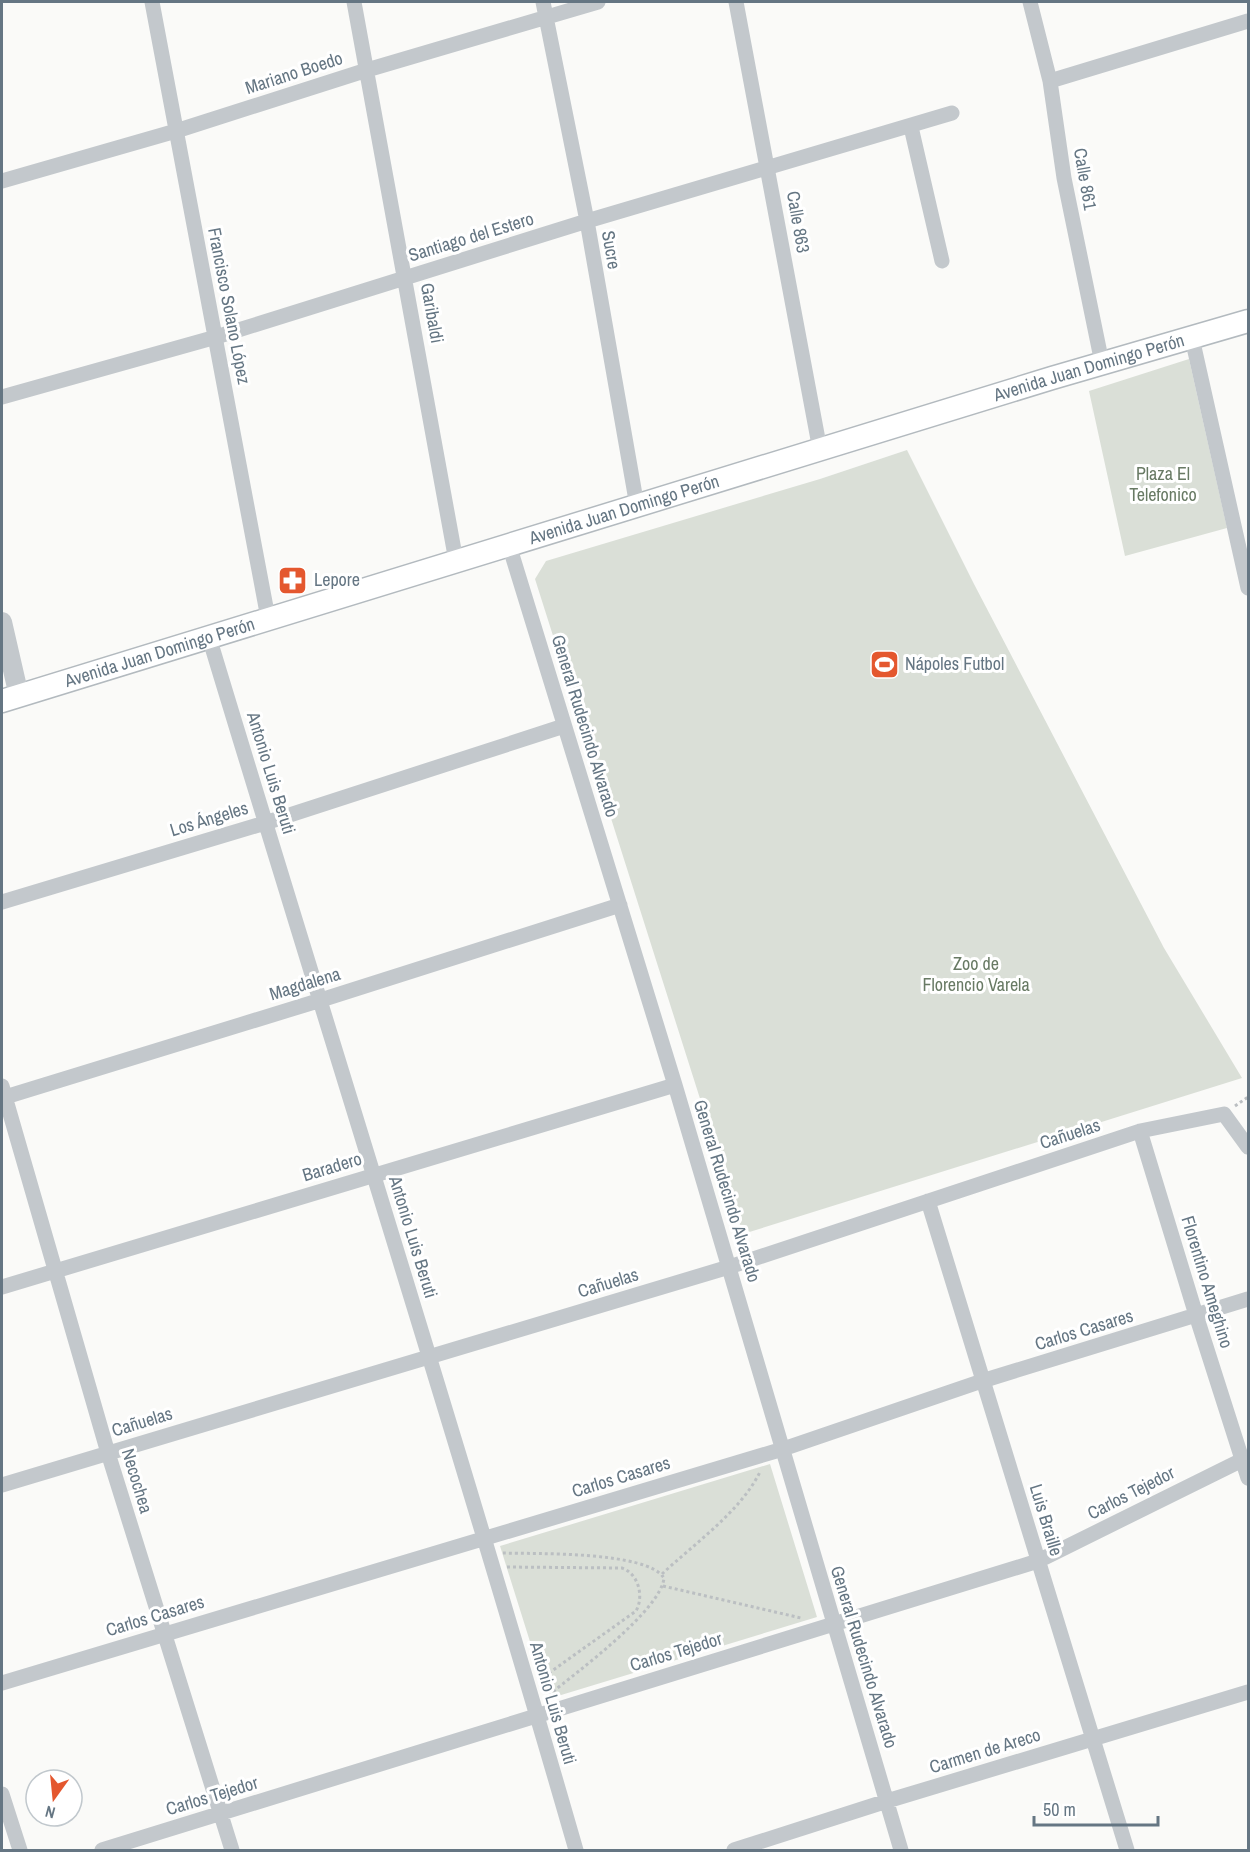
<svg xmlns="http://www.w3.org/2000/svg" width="1250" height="1852" font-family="'Archivo Narrow',sans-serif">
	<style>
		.green { fill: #dadfd7 }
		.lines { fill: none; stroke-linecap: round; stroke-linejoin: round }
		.secondary-casing { stroke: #b3babf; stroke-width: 25 }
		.path { stroke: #bbbfc2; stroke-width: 3; stroke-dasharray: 3 3; stroke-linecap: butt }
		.minor { stroke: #c3c8cc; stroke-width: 15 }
		.tertiary { stroke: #c3c8cc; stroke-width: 20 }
		.secondary { stroke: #fff; stroke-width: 22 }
		.labels { text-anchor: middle; stroke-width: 6; stroke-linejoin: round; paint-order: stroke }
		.street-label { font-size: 18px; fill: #657683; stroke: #fff }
		.park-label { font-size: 18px; fill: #687a64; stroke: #fff }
		.poi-label { font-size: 18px; fill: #657683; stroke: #fff; text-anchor: start }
	</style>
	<rect width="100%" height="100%" fill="#fafaf8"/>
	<!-- green -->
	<path class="green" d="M1189 359 1227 528 1125 556 1089 391Z
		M907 450 974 584 1164 948 1242 1078 743 1234 535 579 546 561 820 479Z
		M770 1464 817 1617 548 1699 500 1546Z"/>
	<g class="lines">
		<defs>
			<g id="secondary">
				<path id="s1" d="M2 701 1052 378 1248 321"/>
			</g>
		</defs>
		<!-- secondary casing -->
		<use href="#secondary" class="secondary-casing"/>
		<!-- path -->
		<path class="path" d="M1235 1106 1248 1097
			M503 1553C536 1554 647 1551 664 1578 661 1610 576 1673 550 1694
			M507 1567 622 1568C639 1574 644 1597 636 1611L542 1678
			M662 1574C694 1544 740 1512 760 1472
			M663 1586 801 1618"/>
		<!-- minor -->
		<path class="minor" d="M152 2 268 618
			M354 2 456 561
			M543 2 587 221 637 506
			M736 2 820 450
			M1030 2 1050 81 1064 178 1102 363
			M1050 81 1248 21
			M911 127 942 261
			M2 181 176 131 367 70 598 2
			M1192 338 1248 588
			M2 397 216 337 587 221 952 113
			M509 545 675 1085 901 1850
			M209 637C331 1041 459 1444 576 1850
			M2 902 265 823 564 726
			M2 1086 108 1453 232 1850
			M2 1098 321 1000 620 905
			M1140 1131 1196 1315 1248 1478
			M928 1201 1127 1850
			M2 1287 675 1085
			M2 1485 729 1267 1140 1131 1224 1114 1248 1147
			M2 1683 783 1449 982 1381 1248 1299
			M2 1794 20 1850
			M102 1850 1038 1561 1248 1457
			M734 1850 887 1801 1248 1692"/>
		<!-- tertiary -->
		<path class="tertiary" d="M2 622 19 696"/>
		<!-- secondary -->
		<use href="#secondary" class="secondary"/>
	</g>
	<!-- icons -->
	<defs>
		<symbol id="pharmacy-square" viewBox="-11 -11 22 22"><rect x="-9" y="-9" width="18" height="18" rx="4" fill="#e4572e" stroke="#fff"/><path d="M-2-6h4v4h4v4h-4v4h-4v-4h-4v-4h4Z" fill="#fff"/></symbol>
		<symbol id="stadium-square" viewBox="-11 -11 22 22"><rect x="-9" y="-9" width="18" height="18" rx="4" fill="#e4572e" stroke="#fff"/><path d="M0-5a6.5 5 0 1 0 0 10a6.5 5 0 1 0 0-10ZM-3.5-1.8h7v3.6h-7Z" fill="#fff"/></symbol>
	</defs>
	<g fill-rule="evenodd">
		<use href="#pharmacy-square" x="276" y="564" width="33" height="33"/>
		<use href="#stadium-square" x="868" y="648" width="33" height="33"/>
	</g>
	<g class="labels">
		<!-- street labels -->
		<g class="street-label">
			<text transform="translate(294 73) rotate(-18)" y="6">Mariano Boedo</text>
			<text transform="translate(1085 179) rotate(80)" y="6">Calle 861</text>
			<text transform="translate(798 222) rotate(80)" y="6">Calle 863</text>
			<text transform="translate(471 237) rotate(-17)" y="6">Santiago del Estero</text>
			<text transform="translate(611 250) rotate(80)" y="6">Sucre</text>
			<text transform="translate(229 306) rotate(79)" y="6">Francisco Solano López</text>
			<text transform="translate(432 313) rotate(80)" y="6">Garibaldi</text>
			<text dy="6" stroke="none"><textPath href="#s1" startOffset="1137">Avenida Juan Domingo Perón</textPath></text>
			<text dy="6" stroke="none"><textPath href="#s1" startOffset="651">Avenida Juan Domingo Perón</textPath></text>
			<text dy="6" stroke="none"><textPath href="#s1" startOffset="165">Avenida Juan Domingo Perón</textPath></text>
			<text transform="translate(585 726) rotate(73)" y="6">General Rudecindo Alvarado</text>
			<text transform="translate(271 773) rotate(73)" y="6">Antonio Luis Beruti</text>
			<text transform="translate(209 819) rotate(-17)" y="6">Los Ángeles</text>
			<text transform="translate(305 984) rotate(-17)" y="6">Magdalena</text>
			<text transform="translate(1070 1134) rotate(-18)" y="6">Cañuelas</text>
			<text transform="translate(332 1167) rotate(-17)" y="6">Baradero</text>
			<text transform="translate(727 1191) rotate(73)" y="6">General Rudecindo Alvarado</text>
			<text transform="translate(413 1237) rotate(73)" y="6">Antonio Luis Beruti</text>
			<text transform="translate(1207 1282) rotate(73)" y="6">Florentino Ameghino</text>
			<text transform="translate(608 1283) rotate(-17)" y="6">Cañuelas</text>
			<text transform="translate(1084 1330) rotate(-17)" y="6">Carlos Casares</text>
			<text transform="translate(142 1422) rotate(-17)" y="6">Cañuelas</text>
			<text transform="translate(621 1477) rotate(-17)" y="6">Carlos Casares</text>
			<text transform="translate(137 1481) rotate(73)" y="6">Necochea</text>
			<text transform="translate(1131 1493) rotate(-27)" y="6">Carlos Tejedor</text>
			<text transform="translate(1046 1520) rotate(73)" y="6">Luis Braille</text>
			<text transform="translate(155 1616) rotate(-17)" y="6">Carlos Casares</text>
			<text transform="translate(676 1652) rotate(-17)" y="6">Carlos Tejedor</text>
			<text transform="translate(864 1657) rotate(73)" y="6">General Rudecindo Alvarado</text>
			<text transform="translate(553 1703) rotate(74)" y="6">Antonio Luis Beruti</text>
			<text transform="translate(985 1751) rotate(-17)" y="6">Carmen de Areco</text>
			<text transform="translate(212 1796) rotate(-17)" y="6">Carlos Tejedor</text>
		</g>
		<!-- park labels -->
		<g class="park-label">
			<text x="1163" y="480">Plaza El<tspan x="1163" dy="21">Telefonico</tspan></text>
			<text x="976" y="970">Zoo de<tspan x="976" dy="21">Florencio Varela</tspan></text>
		</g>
		<!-- poi labels -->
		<g class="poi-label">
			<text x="314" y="586">Lepore</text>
			<text x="905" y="670">Nápoles Futbol</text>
		</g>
	</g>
	<!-- border -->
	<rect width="1250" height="1852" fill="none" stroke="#657683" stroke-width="6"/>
	<!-- north arrow -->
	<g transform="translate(54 1798) rotate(195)"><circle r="28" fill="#ffffff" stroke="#c1c8cd" stroke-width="1.5"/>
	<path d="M0-4.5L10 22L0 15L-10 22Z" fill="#e4572e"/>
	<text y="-9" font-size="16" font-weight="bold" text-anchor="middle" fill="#657683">N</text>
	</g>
	<!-- scale -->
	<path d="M1034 1816v9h124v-9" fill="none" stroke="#657683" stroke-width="3"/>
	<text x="1043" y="1816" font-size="18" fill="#657683" stroke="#ffffff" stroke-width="4.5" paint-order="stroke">50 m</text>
</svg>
